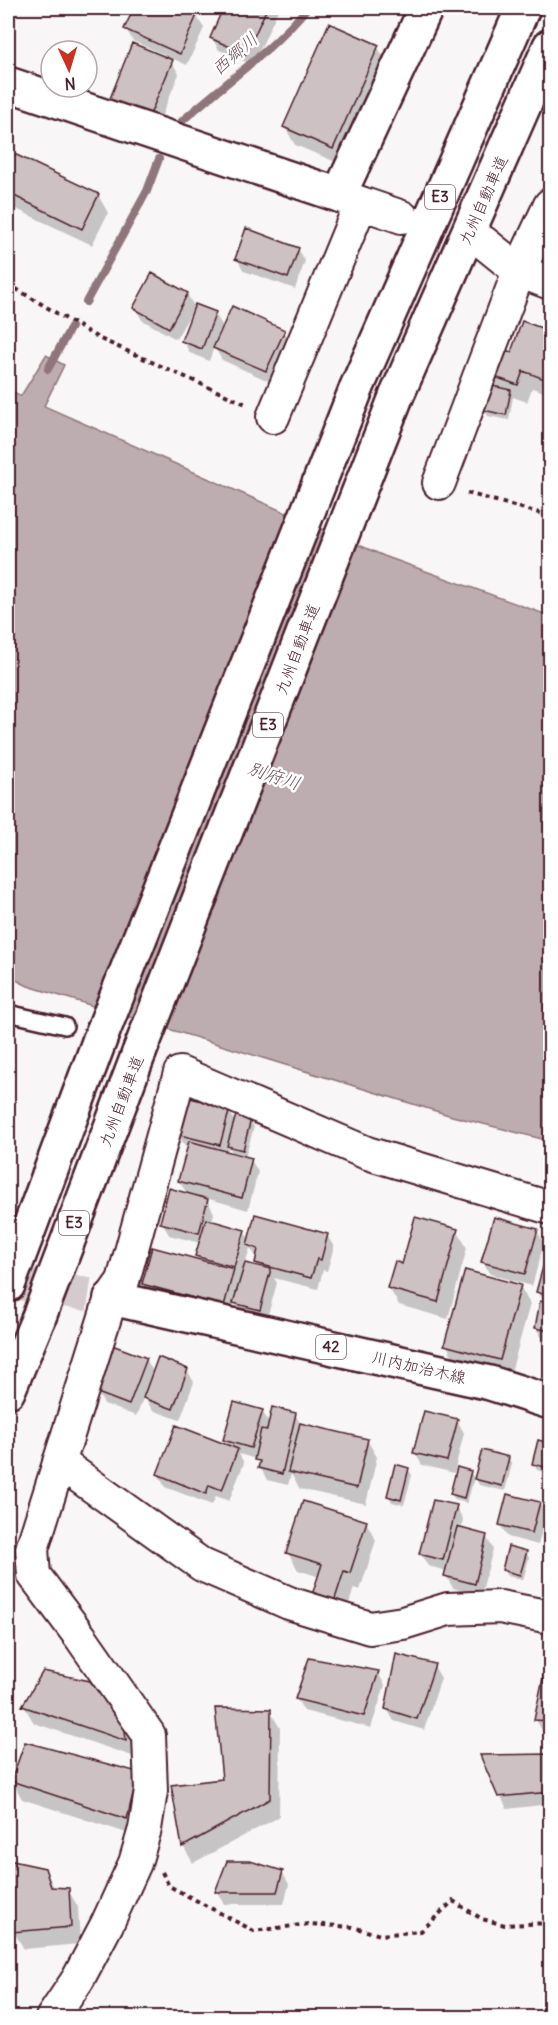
<svg xmlns="http://www.w3.org/2000/svg" width="558" height="2025" font-family="Delius,'Klee One',sans-serif">
	<style>
		.water { fill: #bdadb0; stroke: #8f747b; stroke-width: 1.5 }
		.shadow { fill: #0003; fill-rule: evenodd }
		.lines { fill: none; stroke-linecap: round; stroke-linejoin: round }
		.stream { stroke: #8f747b; stroke-width: 8 }
		.building { fill: #cdc1c4; stroke: #4a1f2b; stroke-width: 1.5 }
		.primary-tunnel { stroke: #d5cbce; stroke-width: 33; stroke-dasharray: 33 16; stroke-linecap: butt }
		.lane-casing { stroke: #4a1f2b; stroke-width: 20 }
		.street-casing { stroke: #4a1f2b; stroke-width: 36 }
		.secondary-casing { stroke: #4a1f2b; stroke-width: 38 }
		.primary-casing { stroke: #4a1f2b; stroke-width: 38 }
		.highway-casing { stroke: #4a1f2b; stroke-width: 38 }
		.path { stroke: #4a1f2b; stroke-width: 4; stroke-dasharray: 4.5 4.5; stroke-linecap: butt }
		.lane { stroke: #fff; stroke-width: 15 }
		.street { stroke: #fff; stroke-width: 32 }
		.secondary { stroke: #fff; stroke-width: 33 }
		.primary { stroke: #fff; stroke-width: 33 }
		.highway { stroke: #fff; stroke-width: 33 }
		.highway-bridge-casing { stroke: #4a1f2b; stroke-width: 38; stroke-linecap: butt }
		.highway-bridge { stroke: #fff; stroke-width: 33 }
		.labels { text-anchor: middle; stroke-width: 5; stroke-linejoin: round; paint-order: stroke }
		.shield { fill: #fff; stroke: #80626b; stroke-width: 1.5 }
		.shield-label { font-size: 15px; font-weight: bold; fill: #4a1f2b }
		.street-label { font-size: 16px; fill: #4a1f2b; stroke: #fff }
		.water-label { font-size: 18px; font-style: italic; fill: #72515a; stroke: #fff }
	</style>
	<rect width="100%" height="100%" fill="#f8f6f7"/>
	<filter id="ink" filterUnits="userSpaceOnUse"><feTurbulence type="fractalNoise" baseFrequency=".0167" numOctaves="2"/><feDisplacementMap in="SourceGraphic" scale="12" xChannelSelector="R" yChannelSelector="G"/><feConvolveMatrix kernelMatrix="1 2 1 2 8 2 1 2 1" color-interpolation-filters="sRGB"/></filter>
	<g filter="url(#ink)">
		<!-- water -->
		<path class="water" d="M46 355 64 365 44 406 384 556 550 616V1141L452 1116 28 986 8 976V389L21 396Z"/>
		<!-- shadow -->
		<path class="shadow" d="M136 8H182L184 11 196 16 204 28 187 65 169 57 179 74 156 129 118 113 165 55 133 41 126 29Z
			M225 8H279L253 65 219 50 212 38Z
			M377 46 387 63 343 165 295 145 285 127Z
			M8 153 98 195 108 213 92 245 8 205Z
			M298 249 305 261 295 289 244 271 237 259Z
			M187 294 195 308 215 314 224 328 284 331 291 343 273 383 222 360 214 347 209 361 190 353 183 341 195 309H193L176 339 142 320 135 308Z
			M523 323 550 332V394L532 388 527 402 513 397 509 420 488 416 484 410 498 389 490 375 512 354Z
			M229 1110 235 1122 250 1121 254 1127 245 1158 251 1160 258 1172 248 1210 206 1198 214 1213 212 1222 244 1231 250 1241 327 1235 334 1247 327 1271 323 1270 318 1289 274 1278 277 1283 266 1322 242 1315 235 1302 230 1317 151 1296 143 1283 200 1261 197 1256 200 1243 169 1235 162 1222 188 1195 179 1181 189 1147 185 1146 178 1134ZM229 1147 234 1155 227 1153ZM250 1248 257 1258 256 1263 259 1268 245 1264Z
			M457 1230 467 1248 448 1319 399 1305 389 1288 403 1265Z
			M537 1231 544 1243 532 1286 490 1274 483 1262Z
			M550 1247V1342L543 1340 536 1328 545 1304 538 1292Z
			M520 1286 530 1304 510 1376 456 1362 446 1344Z
			M146 1359 154 1373 187 1370 194 1382 180 1420 152 1410 144 1396 136 1416 104 1404 97 1392Z
			M262 1411 270 1424 295 1414 301 1425 367 1440 377 1457 366 1504 300 1489 291 1474 288 1485 267 1480 256 1459 239 1454 244 1463 229 1501 216 1496 212 1505 165 1487 158 1474 229 1447 225 1440Z
			M457 1420 464 1433 454 1473 422 1465 415 1453Z
			M540 1442 550 1445V1473L537 1470 534 1464Z
			M508 1458 512 1464 505 1491 479 1485 476 1479Z
			M408 1469 412 1475 404 1505 392 1502 389 1496Z
			M470 1472 474 1478 467 1503 455 1500 452 1494Z
			M539 1503 546 1515 538 1545 508 1537 500 1525Z
			M456 1507 463 1519 461 1530 486 1536 493 1549 481 1595 453 1588 446 1576 447 1571 428 1566 421 1554Z
			M366 1522 376 1540 360 1590 354 1588 344 1619 320 1577 298 1570 288 1553Z
			M526 1552 529 1558 523 1580 507 1576 503 1570Z
			M434 1666 441 1678 424 1730 394 1721 387 1709Z
			M378 1673 385 1685 371 1728 304 1711 296 1698Z
			M545 1675H550V1737H546L536 1720Z
			M24 1706 123 1723 133 1741 135 1757 34 1723Z
			M270 1711 280 1728 279 1817 193 1863 183 1846 172 1787 224 1780Z
			M550 1756V1804L507 1809 482 1757Z
			M137 1773 136 1836 22 1799 12 1781Z
			M8 1861 44 1869 55 1889 68 1890 78 1907 80 1944 24 1949 14 1932Z
			M228 1862 282 1872 289 1884 284 1904H224L217 1892Z"/>
		<g class="lines">
			<!-- stream -->
			<path class="stream" d="M181 122C223 84 271 52 307 8
				M86 302 147 191 159 159
				M48 369 71 327"/>
		</g>
		<!-- building -->
		<path class="building" d="M134 8H181L197 15 180 54 124 29Z
			M223 8H267L246 54 210 38Z
			M329 23 379 45 333 149 283 127Z
			M132 43 173 60 149 117 109 101Z
			M8 151 99 194 82 229 8 193Z
			M246 228 299 248 288 278 235 259Z
			M152 273 188 293 169 328 133 308Z
			M195 304 216 312 202 349 181 341Z
			M232 306 285 330 266 371 213 348Z
			M522 321 550 331V381L523 371 518 385 489 375 499 348 511 352Z
			M488 385 511 390 506 415 483 410Z
			M186 1097 230 1108 220 1145 176 1134Z
			M236 1115 251 1119 243 1150 227 1146Z
			M189 1141 252 1158 242 1198 178 1181Z
			M169 1188 208 1199 199 1233 160 1223Z
			M255 1214 328 1234 321 1260 317 1259 311 1278 255 1263 258 1249 247 1245Z
			M415 1217 458 1229 438 1302 387 1288 395 1261 402 1264Z
			M494 1217 538 1229 525 1274 481 1262Z
			M206 1219 245 1230 234 1267 195 1256Z
			M550 1241V1296L536 1292Z
			M152 1247 234 1269 224 1306 142 1284Z
			M245 1263 271 1269 260 1310 233 1303Z
			M465 1270 521 1285 500 1360 444 1345Z
			M540 1301 550 1303V1331L535 1328Z
			M112 1345 147 1358 129 1405 95 1392Z
			M158 1357 188 1369 173 1409 143 1398Z
			M234 1402 263 1410 251 1448 223 1440Z
			M272 1407 296 1413 282 1474 258 1468 260 1461 254 1460 261 1429 267 1430Z
			M424 1411 458 1419 447 1461 413 1453Z
			M300 1423 368 1439 357 1488 288 1472Z
			M176 1425 238 1449 222 1490 209 1485 206 1494 157 1474Z
			M538 1440 550 1443V1468L532 1464Z
			M482 1450 509 1457 502 1486 474 1479Z
			M395 1464 409 1468 401 1500 387 1496Z
			M457 1467 471 1471 464 1498 450 1494Z
			M507 1494 540 1502 532 1533 499 1525Z
			M433 1500 457 1505 443 1560 419 1554Z
			M303 1501 367 1521 350 1573 344 1571 334 1602 312 1595 322 1564 286 1553Z
			M550 1504V1527L545 1525Z
			M457 1527 487 1535 475 1584 444 1576Z
			M508 1546 527 1551 520 1575 502 1570Z
			M396 1654 435 1664 417 1719 385 1709Z
			M309 1658 379 1671 364 1716 295 1699Z
			M43 1671 90 1681 124 1722 126 1741 22 1706Z
			M544 1673 550 1674V1721L534 1720Z
			M215 1708 271 1709 270 1799 182 1847 171 1785 222 1779Z
			M25 1742 138 1772 127 1819 11 1781Z
			M550 1754V1792L498 1797 480 1755Z
			M8 1860 45 1868 51 1887 69 1888 71 1927 12 1932 8 1887Z
			M227 1861H250L283 1871 277 1892H215Z"/>
		<g class="lines">
			<!-- primary-tunnel -->
			<path class="primary-tunnel" d="M8 1282 111 1298"/>
			<defs>
				<path id="lane" d="M8 1013 65 1026"/>
				<path id="street" d="M340 196 402 217
					M483 242 519 271 550 283
					M273 417 361 203
					M439 483 519 271 550 205
					M59 1462 202 1565 289 1603 370 1628 403 1623 448 1609 500 1607 550 1617
					M52 2018 78 1979 107 1924 135 1863 145 1829 151 1791 149 1735 82 1639 34 1575 32 1549 111 1298 123 1281 180 1073 367 1153 550 1208"/>
				<path id="secondary" d="M8 84 339 195 426 8"/>
				<path id="primary" d="M111 1298 490 1383 550 1402"/>
				<path id="highway" d="M357 387 523 8
					M396 397 550 46
					M8 1285 100 1039
					M8 1391 39 1317 139 1053"/>
			</defs>
			<!-- lane casing -->
			<use href="#lane" class="lane-casing"/>
			<!-- street casing -->
			<use href="#street" class="street-casing"/>
			<!-- secondary casing -->
			<use href="#secondary" class="secondary-casing"/>
			<!-- primary casing -->
			<use href="#primary" class="primary-casing"/>
			<!-- highway casing -->
			<use href="#highway" class="highway-casing"/>
			<!-- path -->
			<path class="path" d="M8 284 98 338 246 404
				M467 493 550 516
				M162 1872 169 1886 254 1931 309 1924 353 1927 380 1935 421 1931 453 1901 482 1919 505 1925 550 1923"/>
			<!-- lane -->
			<use href="#lane" class="lane"/>
			<!-- street -->
			<use href="#street" class="street"/>
			<!-- secondary -->
			<use href="#secondary" class="secondary"/>
			<!-- primary -->
			<use href="#primary" class="primary"/>
			<!-- highway -->
			<use href="#highway" class="highway"/>
			<defs>
				<path id="highway-bridge" d="M100 1039 357 387
					M139 1053 396 397"/>
			</defs>
			<!-- highway-bridge casing -->
			<use href="#highway-bridge" class="highway-bridge-casing"/>
			<!-- highway-bridge -->
			<use href="#highway-bridge" class="highway-bridge"/>
		</g>
	</g>
	<g class="labels">
		<!-- shield labels -->
		<g class="shield">
			<rect x="425" y="185" width="30" height="24" rx="4.5"/>
			<rect x="253" y="713" width="30" height="24" rx="4.5"/>
			<rect x="59" y="1211" width="30" height="24" rx="4.5"/>
			<rect x="316" y="1335" width="30" height="24" rx="4.5"/>
		</g>
		<g class="shield-label">
			<text x="440" y="202">E3</text>
			<text x="268" y="730">E3</text>
			<text x="74" y="1228">E3</text>
			<text x="331" y="1352">42</text>
		</g>
		<!-- street labels -->
		<g class="street-label">
			<text transform="translate(483 200) rotate(-66)" y="6">九州自動車道</text>
			<text transform="translate(297 649) rotate(-69)" y="6">九州自動車道</text>
			<text transform="translate(121 1101) rotate(-69)" y="6">九州自動車道</text>
			<text transform="translate(419 1367) rotate(13)" y="6">川内加治木線</text>
		</g>
		<!-- water labels -->
		<g class="water-label">
			<text transform="translate(235 54) rotate(-41)" y="6">西郷川</text>
			<text transform="translate(274 776) rotate(18)" y="6">別府川</text>
		</g>
	</g>
	<!-- margin -->
	<rect width="558" height="2025" fill="none" stroke="#fff" stroke-width="30"/>
	<rect x="15" y="15" width="528" height="1995" fill="none" stroke="#4a1f2b" stroke-width="2" filter="url(#ink)"/>
	<!-- north arrow -->
	<g transform="translate(69 69) rotate(176)"><circle r="28" fill="#ffffff" stroke="#b7a5aa" stroke-width="1.5"/>
	<path d="M0-4.5L10 22L0 15L-10 22Z" fill="#c8321e"/>
	<text y="-9" font-size="16" font-weight="bold" text-anchor="middle" fill="#4a1f2b">N</text>
	</g>
</svg>
